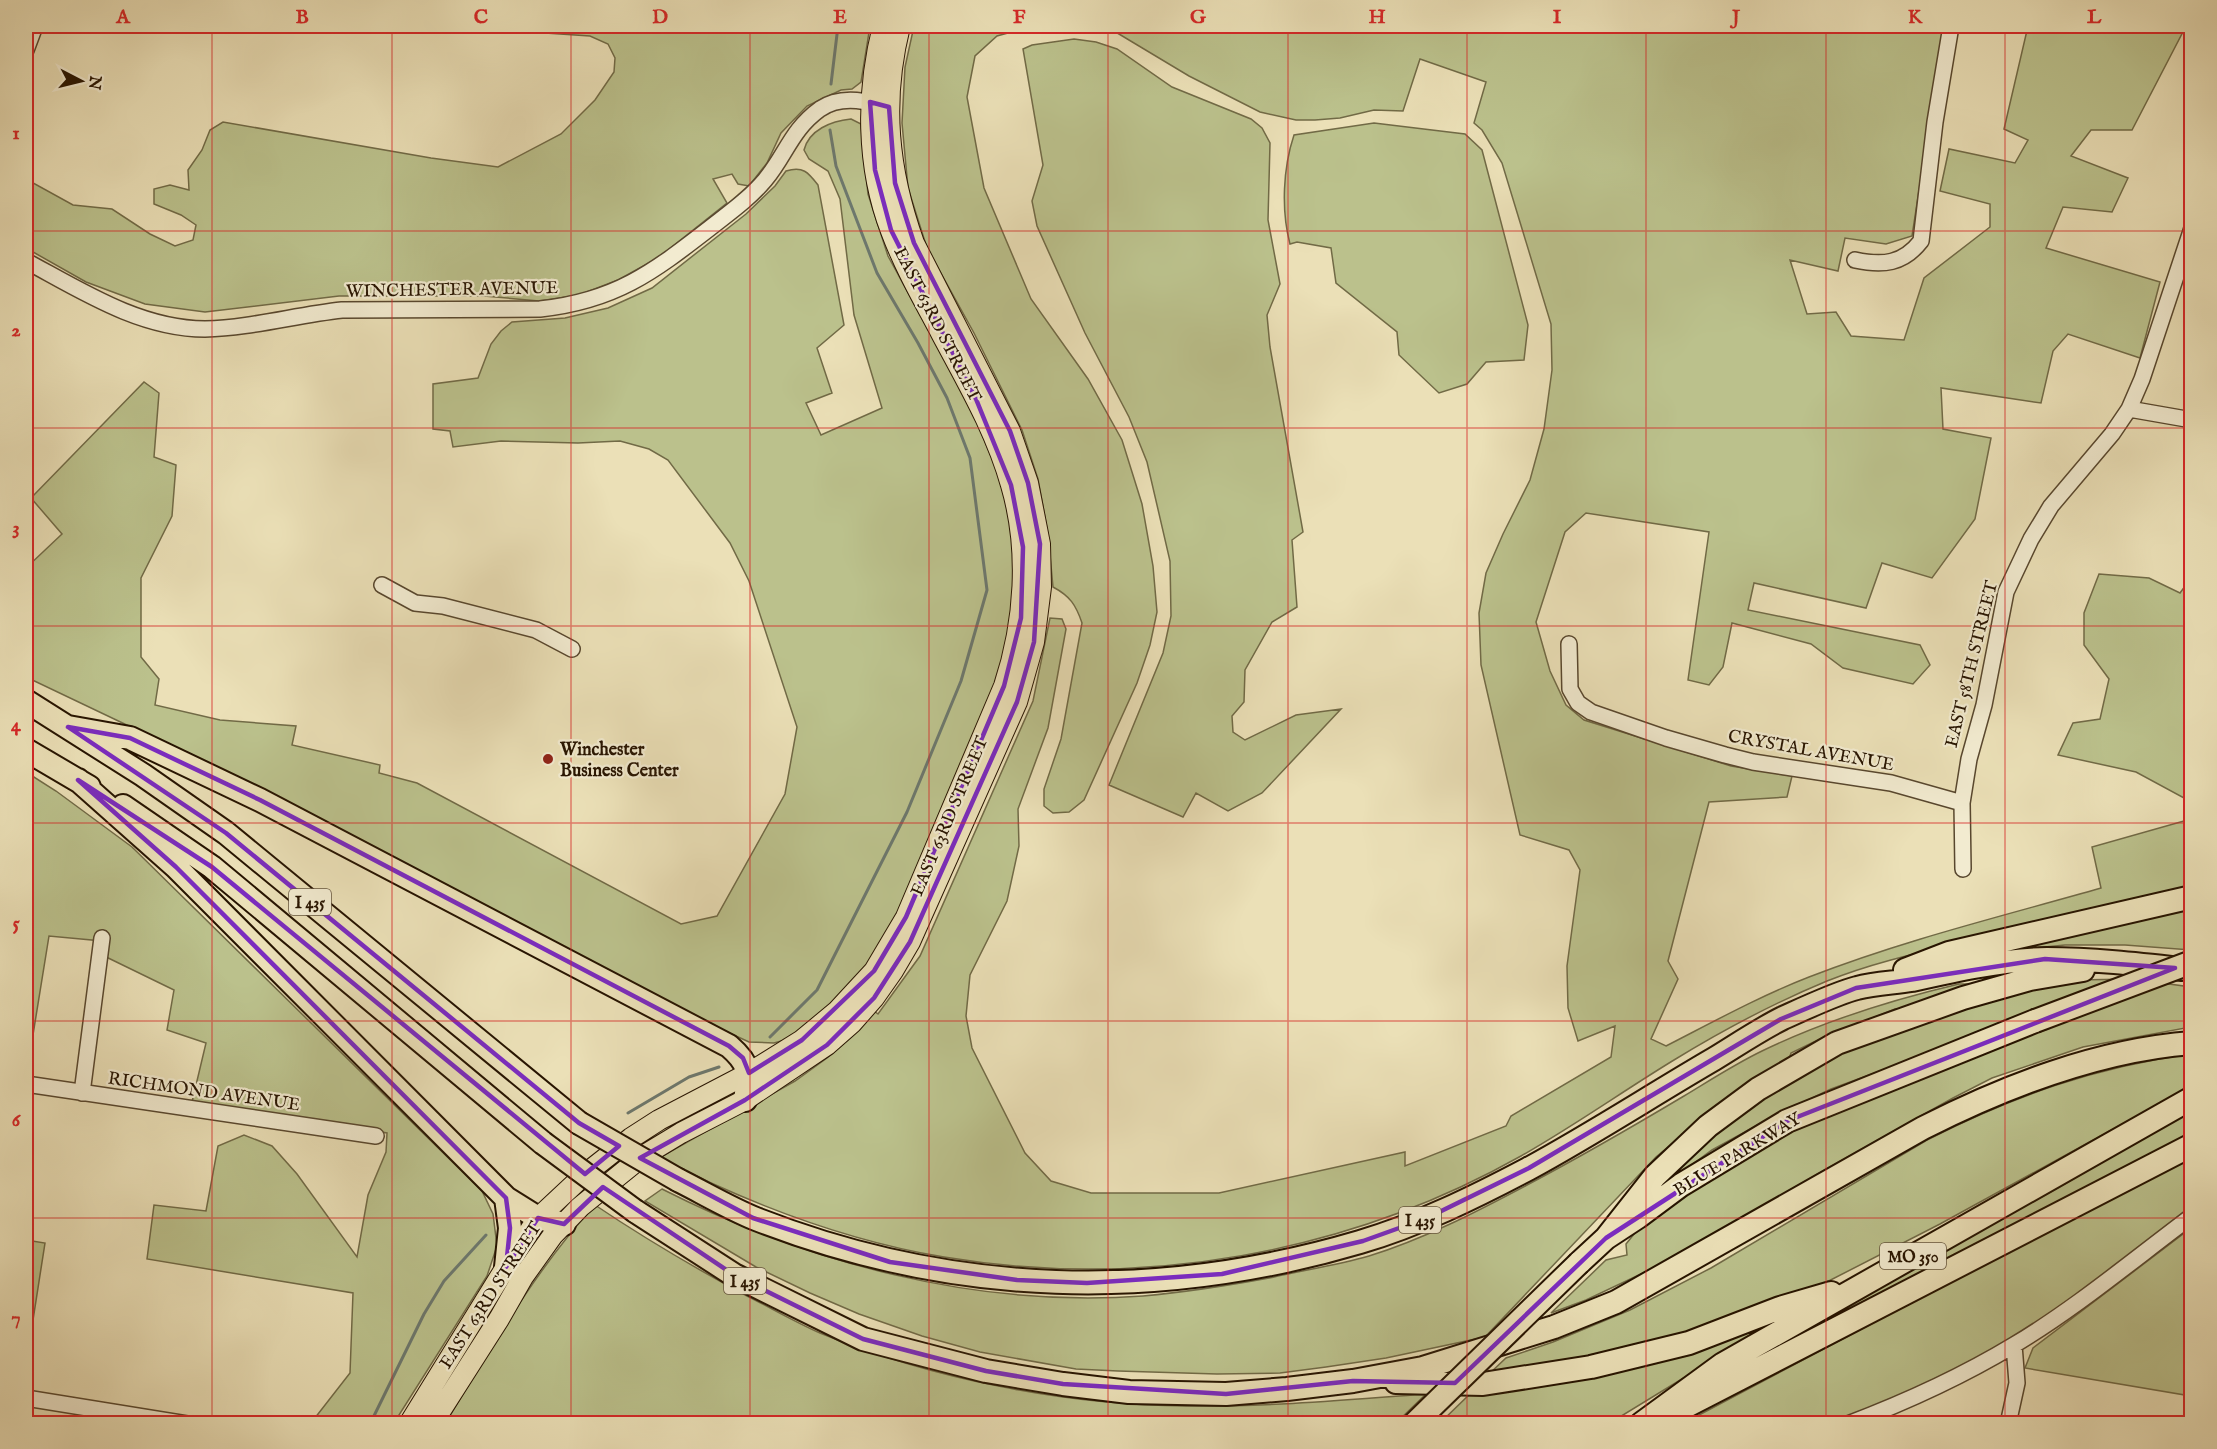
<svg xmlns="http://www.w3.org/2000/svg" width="2217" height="1449" font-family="'IM FELL English',serif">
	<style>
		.green { fill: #bbc18c; stroke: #716a46; stroke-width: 1.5 }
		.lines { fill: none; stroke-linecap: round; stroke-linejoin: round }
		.stream { stroke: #6d786d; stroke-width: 3 }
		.minor-casing { stroke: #58472e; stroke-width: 18 }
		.major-casing { stroke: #271400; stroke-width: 22 }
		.highway-casing { stroke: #271400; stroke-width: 26 }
		.minor { stroke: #f2ebd0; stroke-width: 15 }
		.major { stroke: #ebe0b7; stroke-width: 20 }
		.highway { stroke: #ebe0b7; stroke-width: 22 }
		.highway-bridge-casing { stroke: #271400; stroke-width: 26; stroke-linecap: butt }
		.highway-bridge { stroke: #ebe0b7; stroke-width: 22 }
		.marked { fill: none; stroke: #7b2cbf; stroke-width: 4.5; stroke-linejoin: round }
		.grid { fill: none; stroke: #d62828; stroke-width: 1.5; stroke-opacity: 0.55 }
		.poi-dot { fill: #8f2418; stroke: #f2ebd0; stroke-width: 2 }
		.labels { text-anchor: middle; stroke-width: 4.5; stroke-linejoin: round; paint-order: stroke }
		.shield { fill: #f2ebd0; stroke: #64543e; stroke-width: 1.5 }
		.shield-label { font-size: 16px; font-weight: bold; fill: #271400 }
		.street-label { font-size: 18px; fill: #271400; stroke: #f2ebd0 }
		.poi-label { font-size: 18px; font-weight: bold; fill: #271400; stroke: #f2ebd0; text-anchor: start }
		.neatline { fill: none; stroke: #d62828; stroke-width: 2 }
		.grid-label { font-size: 20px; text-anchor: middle; font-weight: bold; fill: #d62828 }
	</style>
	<rect width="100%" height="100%" fill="#ebe0b7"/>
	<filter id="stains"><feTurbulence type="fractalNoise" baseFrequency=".00333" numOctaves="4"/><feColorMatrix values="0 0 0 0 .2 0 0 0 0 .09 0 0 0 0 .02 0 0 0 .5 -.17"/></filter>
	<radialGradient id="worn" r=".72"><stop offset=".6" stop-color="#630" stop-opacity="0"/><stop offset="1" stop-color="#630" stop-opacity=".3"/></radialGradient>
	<!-- green -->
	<path class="green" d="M486 26H870L861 82 852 89 841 90 807 106 781 133 767 163 749 186 738 184 732 174 713 179 727 203 658 258 618 280 579 295 539 301 484 296H339L205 312 145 304 86 282 26 248V179L73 205 112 209 150 234 175 246 193 240 196 225 181 215 154 204V189L170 185 189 190 188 170 202 150 210 130 223 122 431 158 498 167 561 134 595 100 614 72 615 58 608 44 590 36 515 31Z
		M914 26H1068L1023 29 997 36 975 56 967 97 984 188 1031 299 1088 379 1122 440 1142 504 1153 566 1157 612 1150 645 1137 683 1084 800 1069 812 1053 813 1044 806V789L1061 739 1082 623C1076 605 1070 596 1053 587L1048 534 1038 479 1022 430 974 333 927 248 908 188 902 123 905 67Z
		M1096 26H1944L1912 236 1886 244 1845 238 1838 271 1790 260 1807 314 1836 312 1851 336 1904 340 1924 278 1990 227V204L1940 191 1949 149 2015 163 2028 140 2004 129 2028 26H2186L2132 130H2091L2071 156 2128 178 2112 212 2063 207 2046 248 2160 282 2140 358 2068 334 2053 351 2041 403 1941 388 1943 429 1991 438 1975 519 1932 578 1882 563 1866 608 1754 583 1748 610 1920 645 1930 665 1913 684 1843 668 1811 644 1732 623 1723 667 1709 685 1688 680 1709 532 1586 513 1565 532 1536 622 1550 671 1566 705 1584 720 1731 766 1792 776 1787 797 1709 802 1668 961 1678 979 1651 1039 1666 1046C1713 1022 1760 996 1809 977 1904 940 2003 916 2101 888L2092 847 2191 819V889C2120 906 2048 922 1976 939 1926 951 1874 962 1827 981 1774 1003 1723 1030 1674 1060 1623 1091 1574 1126 1521 1156 1347 1254 1142 1290 944 1257 847 1241 746 1202 659 1158L795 1081 827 1058 851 1037 874 1011 878 1014 920 956 1033 701 1050 618 1062 619 1066 629 1048 728 1018 809 1019 846 1007 901 970 975 966 1016 972 1048 1025 1153 1051 1181 1091 1193H1219L1405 1152V1166L1506 1126 1511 1116 1611 1057 1615 1026 1578 1041 1568 1008 1567 966 1580 870 1569 850 1520 835 1481 665 1479 613 1486 573 1503 534 1530 480 1544 429 1552 370 1551 324 1502 163 1482 130 1474 123 1486 82 1420 59 1403 111 1374 110 1340 118 1315 120H1296L1260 112 1189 76 1114 31Z
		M1074 39 1096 42 1117 49 1172 87 1251 119 1262 128 1270 143 1268 220 1280 284 1267 315 1270 347 1303 532 1292 540 1297 607 1272 622 1245 670 1244 702 1232 716 1233 732 1245 740 1296 715 1341 709 1262 793 1228 811 1196 793 1183 817 1109 785 1163 653 1171 616 1170 561 1147 462 1129 417 1085 333 1037 226 1032 201 1043 165 1023 49 1032 45Z
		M851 119 861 124 868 194 888 256 971 408 1000 478 1014 536 1015 580 1004 666 910 890 866 972 796 1037 774 1043 749 1042 723 1030 196 758 26 677V568L62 534 31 498 144 382 159 393 154 457 176 465 172 516 141 578V657L159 679 155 705 220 720 296 726 292 745 380 765 379 773 417 783 681 924 717 916 785 794 797 727 749 581 730 543 668 460 649 449 620 441 578 443 501 441 453 447 450 431 433 429V384L478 378 491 344 501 331 512 322 565 318 608 308 652 288 746 214 775 186 786 171C803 166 808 172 818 185L844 325 817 348 832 393 806 403 821 435 882 408 854 315 840 199 828 171 809 159 804 150C809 130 831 121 851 119Z
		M1374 123 1465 134 1482 150 1528 325 1524 360 1486 362 1467 384 1439 393 1399 355 1397 332 1336 283 1331 248 1297 242 1290 244C1281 210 1283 168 1294 135Z
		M2099 574 2149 578 2180 593 2191 578V816L2186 799 2136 772 2058 755 2073 723 2100 719 2109 679 2084 645V613Z
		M26 772 56 791 132 847 482 1191 493 1214 497 1246 487 1276 394 1423H311L350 1373 353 1293 147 1259 154 1205 206 1211 218 1146 244 1135 272 1146 297 1174 357 1257 368 1195 386 1152 387 1133 192 1102 206 1043 167 1030 174 990 100 954 102 941 49 936 26 1078Z
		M2191 904V950L2125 945H2065L2002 951Z
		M2132 979 2191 987V1027L2083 1047 1992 1078 1953 1098 1828 1168 1662 1264 1586 1300 1551 1313 1606 1260 1627 1255 1626 1244 1643 1223 1777 1134 1947 1063 2048 1029 2030 1016 1831 1089 1776 1115 1712 1150 1644 1200 1689 1152 1764 1095 1832 1056 2012 990 2076 980Z
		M1959 984H1972L1902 1009H1895L1820 1039 1791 1053 1789 1059 1704 1117 1656 1157 1485 1337 1386 1358 1326 1367 1280 1373 1217 1374 1118 1371 1076 1369 980 1352 922 1336 859 1314 810 1293 756 1267 645 1201 662 1189C810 1264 977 1308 1143 1296 1187 1292 1231 1285 1274 1277 1305 1270 1338 1265 1369 1256 1424 1239 1476 1212 1527 1185 1580 1157 1632 1127 1684 1096 1709 1081 1735 1064 1762 1051 1824 1021 1891 1000 1959 984Z
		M2191 1054V1090L2126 1122 1940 1224 1815 1288 1645 1347 1489 1374 1506 1358 1553 1342 1630 1310 1711 1268 1927 1140C2014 1096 2095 1067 2191 1054Z
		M2191 1111V1134L1873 1300 1728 1371 1893 1278 2054 1190Z
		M2191 1155V1206L2099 1280 2045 1318 2003 1344 1945 1375 1897 1398 1830 1423 1682 1424Z
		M595 1205C644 1238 695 1268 747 1296 771 1308 795 1322 820 1333 933 1379 1064 1405 1186 1406 1266 1407 1346 1400 1426 1394L1395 1424H445C491 1348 535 1270 595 1205Z
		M2191 1228V1396L2025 1368 2033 1348Z
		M26 1240 45 1243 26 1365Z
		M1780 1319 1610 1423 1439 1424 1472 1392Z"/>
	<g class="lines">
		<!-- stream -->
		<path class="stream" d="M831 84 838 26
			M770 1037 817 990 907 812 961 681 987 590 970 458 947 398 918 343 877 273 836 166 830 130
			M628 1113 689 1077 719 1067
			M370 1424 424 1314 444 1281 486 1235"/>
		<defs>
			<path id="minor" d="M26 50 35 26
				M1855 260C1883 266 1903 264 1921 241L1935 122 1951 26
				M26 261C80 290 140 329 205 329 251 328 296 315 342 310L540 309C615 301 652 273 710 228 729 213 749 199 765 180 786 155 791 130 820 109 839 96 861 100 882 105
				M2129 409 2192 420
				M382 585 415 603 443 606 536 630 572 649
				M1569 644 1570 689 1578 703 1591 712 1666 738 1725 755 1753 762 1891 783 1962 803
				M1963 869 1962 803 1969 759 1984 705 2006 592 2031 539 2051 506 2112 434 2129 409 2142 379 2192 228
				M26 1084 376 1136
				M82 1093 102 938
				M26 1398 187 1424
				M1848 1424C1906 1402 1961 1377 2014 1345 2076 1308 2133 1260 2192 1216
				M2008 1424 2017 1383 2014 1345"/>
			<path id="major" d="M409 1424 506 1267 538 1218 584 1175 631 1138 659 1120 749 1073 802 1040 837 1011 874 971 906 917 1004 686C1025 622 1030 550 1011 485 996 431 967 382 941 333 923 299 904 266 891 231 866 166 866 92 883 26
				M432 1424 499 1319 523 1277 553 1235 580 1207 643 1156 681 1133 745 1100 827 1045 852 1023 874 998 893 971 910 942 1017 702 1034 642 1041 587 1040 544 1028 483 1010 431 914 243C888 170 881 102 900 26"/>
			<path id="highway" d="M26 701 143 775 226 833 579 1123
				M68 727 130 738 260 800 729 1046C751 1065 749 1073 745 1100
				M26 750 89 787
				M78 780 176 867 506 1198 538 1218 564 1224
				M123 806 212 867 543 1143
				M1905 970 1949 953 2192 897
				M678 1180C704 1193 729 1208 756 1219 953 1296 1157 1302 1360 1242 1418 1225 1475 1197 1528 1169 1591 1135 1652 1095 1714 1059 1737 1045 1759 1030 1783 1018 1803 1009 1837 993 1857 988 1875 983 1894 983 1912 980 1956 970 2001 960 2047 959 2092 959 2137 964 2182 969
				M635 1211 734 1275 863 1339 986 1371 1063 1384 1129 1392 1226 1394 1287 1389 1353 1381 1423 1368 1554 1327 1616 1302 1923 1128C2006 1086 2098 1050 2192 1043
				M1606 1238 1655 1176 1708 1126 1758 1089 1837 1043 1963 998 2030 979 2083 970
				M1579 1263 1606 1238 1638 1217 1681 1185 1787 1121 2035 1021
				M506 1267 510 1228 506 1198
				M1396 1382 1483 1384 1591 1367 1689 1343 1780 1308 1831 1293
				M1677 1411 2192 1145
				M1641 1424 1723 1364 2192 1098"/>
		</defs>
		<!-- minor casing -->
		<use href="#minor" class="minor-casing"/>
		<!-- major casing -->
		<use href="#major" class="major-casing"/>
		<!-- highway casing -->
		<use href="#highway" class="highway-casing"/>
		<!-- minor -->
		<use href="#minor" class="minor"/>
		<!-- major -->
		<use href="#major" class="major"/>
		<!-- highway -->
		<use href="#highway" class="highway"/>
		<defs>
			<path id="highway-bridge" d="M2035 1021 2192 962
				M579 1123 678 1180
				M543 1143 635 1211
				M1414 1424 1579 1263"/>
		</defs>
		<!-- highway-bridge casing -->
		<use href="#highway-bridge" class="highway-bridge-casing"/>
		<!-- highway-bridge -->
		<use href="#highway-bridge" class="highway-bridge"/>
	</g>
	<!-- marked area -->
	<path class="marked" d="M870 102 889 107 895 183 914 243 1010 431 1028 483 1040 544 1034 642 1017 702 910 942 874 998 827 1045 745 1100 640 1158 753 1218 890 1262 1017 1280 1087 1283 1222 1274 1363 1241 1427 1218 1529 1168 1781 1019 1856 988 2045 959 2175 968 1787 1121 1606 1238 1455 1383 1353 1381 1226 1394 1063 1384 986 1371 863 1339 734 1275 603 1187 564 1224 538 1218 506 1267 510 1228 506 1198 176 867 78 780 212 867 585 1174 619 1146 579 1123 226 833 68 727 130 738 260 800 729 1046 743 1058 749 1073 802 1040 874 971 906 917 1004 686 1021 618 1023 547 1011 485 976 399 891 230 875 170Z"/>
	<!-- grid -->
	<path class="grid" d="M212 26V1424M392 26V1424M571 26V1424M750 26V1424M929 26V1424M1108 26V1424M1288 26V1424M1467 26V1424M1646 26V1424M1826 26V1424M2005 26V1424M26 231H2192M26 428H2192M26 626H2192M26 823H2192M26 1021H2192M26 1218H2192"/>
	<!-- markers -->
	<circle class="poi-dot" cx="548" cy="759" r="6"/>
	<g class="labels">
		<!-- shield labels -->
		<g class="shield">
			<rect x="289" y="889" width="42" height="26" rx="4.5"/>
			<rect x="1399" y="1207" width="42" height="26" rx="4.5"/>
			<rect x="1880" y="1243" width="66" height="26" rx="4.5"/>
			<rect x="724" y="1268" width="42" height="26" rx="4.5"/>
		</g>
		<g class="shield-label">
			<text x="310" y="908">I 435</text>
			<text x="1420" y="1226">I 435</text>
			<text x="1913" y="1262">MO 350</text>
			<text x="745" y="1287">I 435</text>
		</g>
		<!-- street labels -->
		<g class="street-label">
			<text transform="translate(452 289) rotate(-1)" y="6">WINCHESTER AVENUE</text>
			<text transform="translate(938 324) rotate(63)" y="6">EAST 63RD STREET</text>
			<text transform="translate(1971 664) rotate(-76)" y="6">EAST 58TH STREET</text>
			<text transform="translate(1811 750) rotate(10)" y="6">CRYSTAL AVENUE</text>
			<text transform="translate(949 816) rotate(-67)" y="6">EAST 63RD STREET</text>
			<text transform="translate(204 1091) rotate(8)" y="6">RICHMOND AVENUE</text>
			<text transform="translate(1737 1154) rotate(-31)" y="6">BLUE PARKWAY</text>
			<text transform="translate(490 1295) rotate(-57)" y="6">EAST 63RD STREET</text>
		</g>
		<!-- poi labels -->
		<g class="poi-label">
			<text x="560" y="755">Winchester<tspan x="560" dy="21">Business Center</tspan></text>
		</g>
	</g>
	<!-- margin -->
	<rect width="2217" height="1449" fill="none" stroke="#ebe0b7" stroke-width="66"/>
	<!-- north arrow -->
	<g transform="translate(81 81) rotate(97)" stroke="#f2ebd0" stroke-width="4.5" paint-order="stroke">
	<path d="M0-4.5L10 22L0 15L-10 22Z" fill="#271400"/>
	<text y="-9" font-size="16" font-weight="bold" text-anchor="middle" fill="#271400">N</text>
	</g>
	<rect x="33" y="33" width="2151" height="1383" class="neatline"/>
	<g class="grid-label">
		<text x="123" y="23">A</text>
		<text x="302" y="23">B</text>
		<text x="481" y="23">C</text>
		<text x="660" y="23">D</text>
		<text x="840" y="23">E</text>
		<text x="1019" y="23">F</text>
		<text x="1198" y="23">G</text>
		<text x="1377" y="23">H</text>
		<text x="1557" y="23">I</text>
		<text x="1736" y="23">J</text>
		<text x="1915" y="23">K</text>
		<text x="2094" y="23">L</text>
		<text x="16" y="139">1</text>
		<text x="16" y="336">2</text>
		<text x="16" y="534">3</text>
		<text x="16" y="731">4</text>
		<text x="16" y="929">5</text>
		<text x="16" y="1126">6</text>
		<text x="16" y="1324">7</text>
	</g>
	<rect width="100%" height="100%" filter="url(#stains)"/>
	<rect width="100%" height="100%" fill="url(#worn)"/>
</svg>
